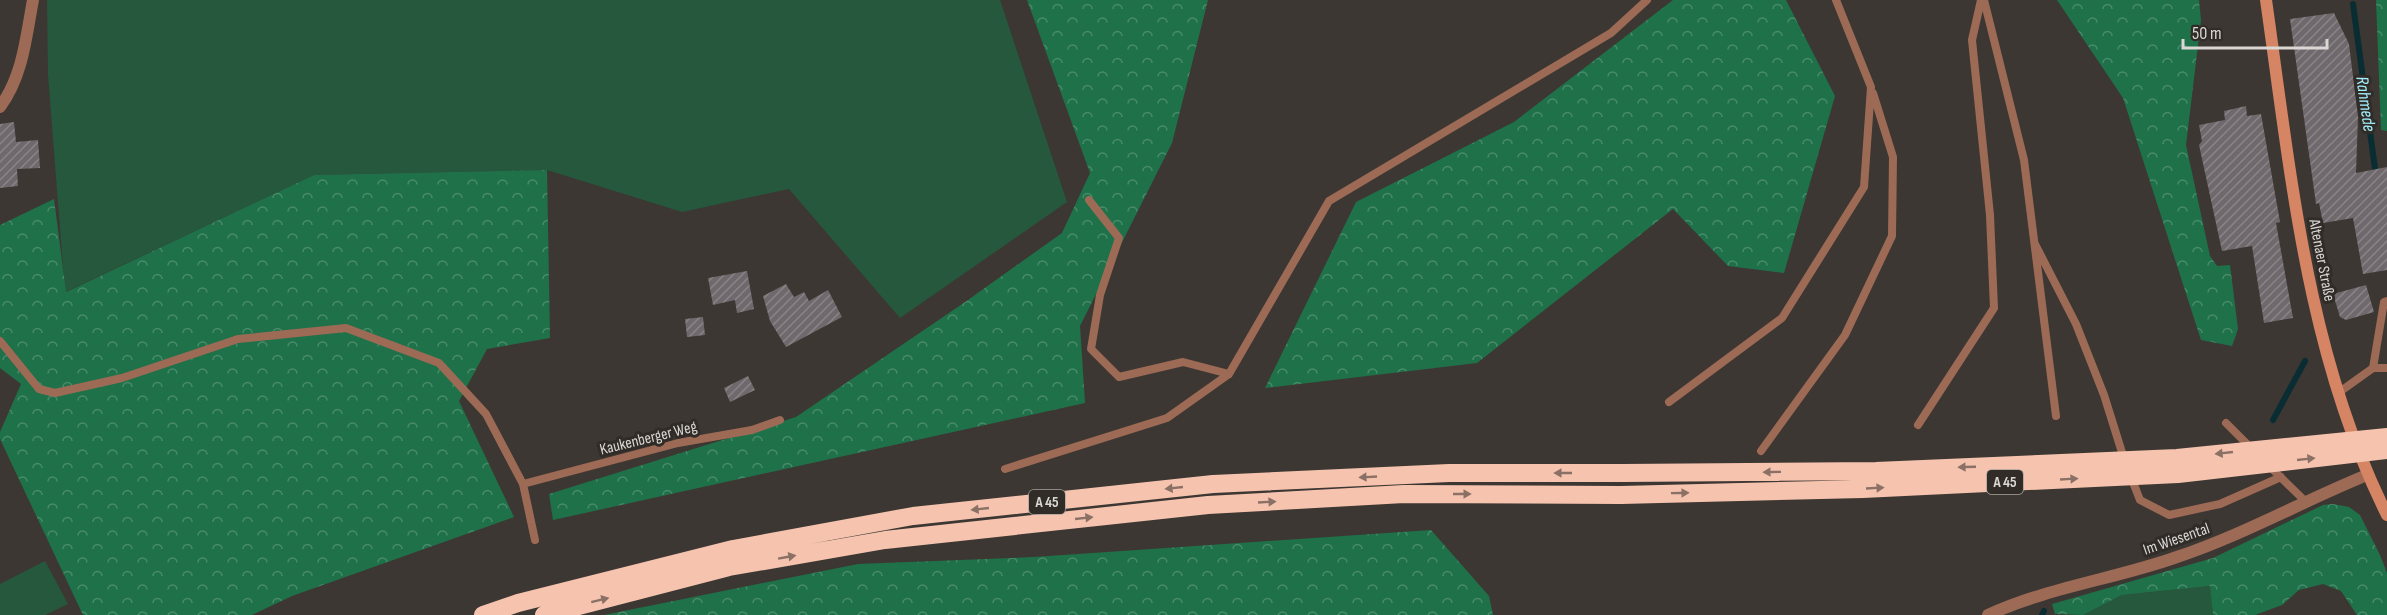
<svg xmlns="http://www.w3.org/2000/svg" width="2387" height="615" font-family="'Sofia Sans Condensed',sans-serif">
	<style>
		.grass { fill: #25583d }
		.forest { fill: url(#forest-crowns) }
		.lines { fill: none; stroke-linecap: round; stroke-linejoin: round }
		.stream { stroke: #092d32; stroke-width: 6 }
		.building { fill: url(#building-hatch) }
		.lane { stroke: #9d6a55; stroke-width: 8 }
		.street { stroke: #9d6a55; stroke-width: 12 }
		.secondary { stroke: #d58464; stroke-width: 12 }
		.highway { stroke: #f6c3af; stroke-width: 18 }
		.highway-bridge { stroke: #f6c3af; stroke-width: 18 }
		.oneway { fill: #8a7065 }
		.labels { text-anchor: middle; stroke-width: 6; stroke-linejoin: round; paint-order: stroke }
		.shield { fill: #312c28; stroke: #a7a4a0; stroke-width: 1.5 }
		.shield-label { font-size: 15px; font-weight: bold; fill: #dad7d4 }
		.street-label { font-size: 16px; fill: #dad7d4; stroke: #312c28 }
		.water-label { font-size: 18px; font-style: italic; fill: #a2f0fe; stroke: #312c28 }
	</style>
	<defs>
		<pattern id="forest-crowns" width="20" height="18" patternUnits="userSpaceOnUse" patternTransform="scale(1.5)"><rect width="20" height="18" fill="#1e7149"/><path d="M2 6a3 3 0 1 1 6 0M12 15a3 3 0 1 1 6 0" fill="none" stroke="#498b6b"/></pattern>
		<pattern id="building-hatch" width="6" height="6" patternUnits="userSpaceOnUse" patternTransform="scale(1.5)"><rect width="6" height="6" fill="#6f686c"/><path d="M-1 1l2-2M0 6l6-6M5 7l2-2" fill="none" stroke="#8a8487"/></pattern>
	</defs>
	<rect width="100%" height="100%" fill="#3c3732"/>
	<!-- grass -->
	<path class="grass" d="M47 0H1000L1067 202 900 318 789 189 682 212 547 170 314 175 65 292 48 75Z
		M45 561 68 604 45 615H0V584Z
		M2211 586 2213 615H2083L2122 595Z"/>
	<!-- forest -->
	<path class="forest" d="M1027 0H1208L1172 143 1080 326 1085 403 553 520 549 494 796 417 968 300 1062 233 1090 173Z
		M1673 0H1786L1835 96 1784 273 1728 266 1673 209 1477 363 1265 388 1356 202 1514 122Z
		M2057 0H2199L2201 20 2186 145 2210 256 2217 266 2230 265 2238 329 2232 346 2201 340 2123 98Z
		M2376 0H2387V131L2381 130Z
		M547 170 550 338 487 349 459 401 514 517 292 596 252 615H83L0 439V432L21 384 0 368V225L54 199 66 292 314 175Z
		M2333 504 2349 507 2360 515 2380 555 2387 573V615H2357L2341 591 2323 584 2299 590 2282 605 2255 615H2213L2210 586 2122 595 2083 615 2055 614 2052 604 2213 558 2323 505Z
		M1431 530 1489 596 1493 615H604L858 564 1034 557Z"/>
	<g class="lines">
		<!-- stream -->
		<path class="stream" d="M2353 4 2375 169
			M2273 420 2305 361
			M2042 615 2044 611"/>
	</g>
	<!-- building -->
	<path class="building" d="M2334 13 2349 44 2358 117 2356 173 2387 167V270L2363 274 2353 218 2323 223 2319 203 2316 204 2290 19Z
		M2246 106 2247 116 2261 114 2280 222 2276 223 2293 318 2264 323 2252 246 2222 251 2199 145 2202 141 2199 125 2225 120 2224 111Z
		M14 122 16 142 38 140 40 168 17 169 18 186 0 188V124Z
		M747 271 754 309 737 313 735 300 713 305 708 278Z
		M786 284 794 297 804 292 809 301 828 290 842 317 786 347 770 321 763 296Z
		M2366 285 2374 312 2346 320 2340 317 2333 294Z
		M703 317 705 335 687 337 685 319Z
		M748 376 755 390 730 402 724 388Z"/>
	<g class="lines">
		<!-- lane -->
		<path class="lane" d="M1984 0 2024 160 2056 416
			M1089 200 1119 238 1100 295 1091 349 1119 377 1183 362 1229 374
			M2035 244 2076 324 2104 395 2125 462
			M0 341 39 389 55 393 122 378 238 339 346 328 439 363 486 414 523 484 535 540
			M2373 368H2387
			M2338 393 2373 368 2384 302 2387 301
			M1669 402 1782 318 1864 187 1871 87 1836 0
			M2226 423 2253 450
			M1918 425 1994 308 1990 215 1972 40 1981 0
			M1761 451 1845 335 1892 236 1893 157 1873 93
			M2268 465 2304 500
			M1005 469 1167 418 1229 374 1329 201 1611 33 1647 0
			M2131 477 2140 500 2169 515 2220 504 2281 477
			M523 484 678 443 752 430 780 420"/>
		<!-- street -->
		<path class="street" d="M0 107C23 76 26 37 33 0
			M1988 615C2049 587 2115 579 2177 557 2243 535 2303 501 2367 475"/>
		<!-- secondary -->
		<path class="secondary" d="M2266 0C2291 175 2307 355 2387 515"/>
		<!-- highway -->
		<path class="highway" d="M483 615 518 603 733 549 913 516 1213 484 1449 473H1622
			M544 615 729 567 885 540 1208 505 1404 494 1621 495"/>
		<!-- highway-bridge -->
		<path class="highway-bridge" d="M1622 473 1876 471 2177 458 2387 437
			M1621 495 1863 489 2178 474 2387 450"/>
	</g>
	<!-- one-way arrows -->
	<defs><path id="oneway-solid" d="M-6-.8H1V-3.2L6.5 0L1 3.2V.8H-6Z" transform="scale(1.5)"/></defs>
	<g class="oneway">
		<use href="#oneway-solid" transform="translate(2224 453) rotate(174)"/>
		<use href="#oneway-solid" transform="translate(2306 459) rotate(-6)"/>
		<use href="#oneway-solid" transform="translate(1967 467) rotate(178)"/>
		<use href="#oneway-solid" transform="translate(1772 472) rotate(179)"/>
		<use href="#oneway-solid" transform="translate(1563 473) rotate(-180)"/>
		<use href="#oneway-solid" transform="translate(1368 477) rotate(177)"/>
		<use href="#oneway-solid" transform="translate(2069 479) rotate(-3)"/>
		<use href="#oneway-solid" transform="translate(1174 488) rotate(174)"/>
		<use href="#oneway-solid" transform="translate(1875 488) rotate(-3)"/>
		<use href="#oneway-solid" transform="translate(1680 493) rotate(-1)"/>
		<use href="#oneway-solid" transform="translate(1462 494)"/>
		<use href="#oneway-solid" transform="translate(1267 502) rotate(-3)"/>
		<use href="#oneway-solid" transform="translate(980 509) rotate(174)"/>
		<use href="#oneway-solid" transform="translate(1084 518) rotate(-6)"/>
		<use href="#oneway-solid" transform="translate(787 557) rotate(-10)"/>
		<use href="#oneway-solid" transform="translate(600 600) rotate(-14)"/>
	</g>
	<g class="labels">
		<!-- shield labels -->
		<g class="shield">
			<rect x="1987" y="470" width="36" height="24" rx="4.5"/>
			<rect x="1029" y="490" width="36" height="24" rx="4.5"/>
		</g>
		<g class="shield-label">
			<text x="2005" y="487">A 45</text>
			<text x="1047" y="507">A 45</text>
		</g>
		<!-- street labels -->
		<g class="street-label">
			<text transform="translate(2323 260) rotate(79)" y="6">Altenaer Straße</text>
			<text transform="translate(648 437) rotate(-14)" y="6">Kaukenberger Weg</text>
			<text transform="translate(2176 538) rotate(-19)" y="6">Im Wiesental</text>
		</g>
		<!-- water labels -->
		<g class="water-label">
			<text transform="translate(2366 104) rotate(82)" y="6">Rahmede</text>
		</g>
	</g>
	<!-- scale -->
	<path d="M2183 39v9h144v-9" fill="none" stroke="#dad7d4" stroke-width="3"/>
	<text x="2192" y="39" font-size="18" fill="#dad7d4" stroke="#312c28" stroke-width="4.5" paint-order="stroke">50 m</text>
</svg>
